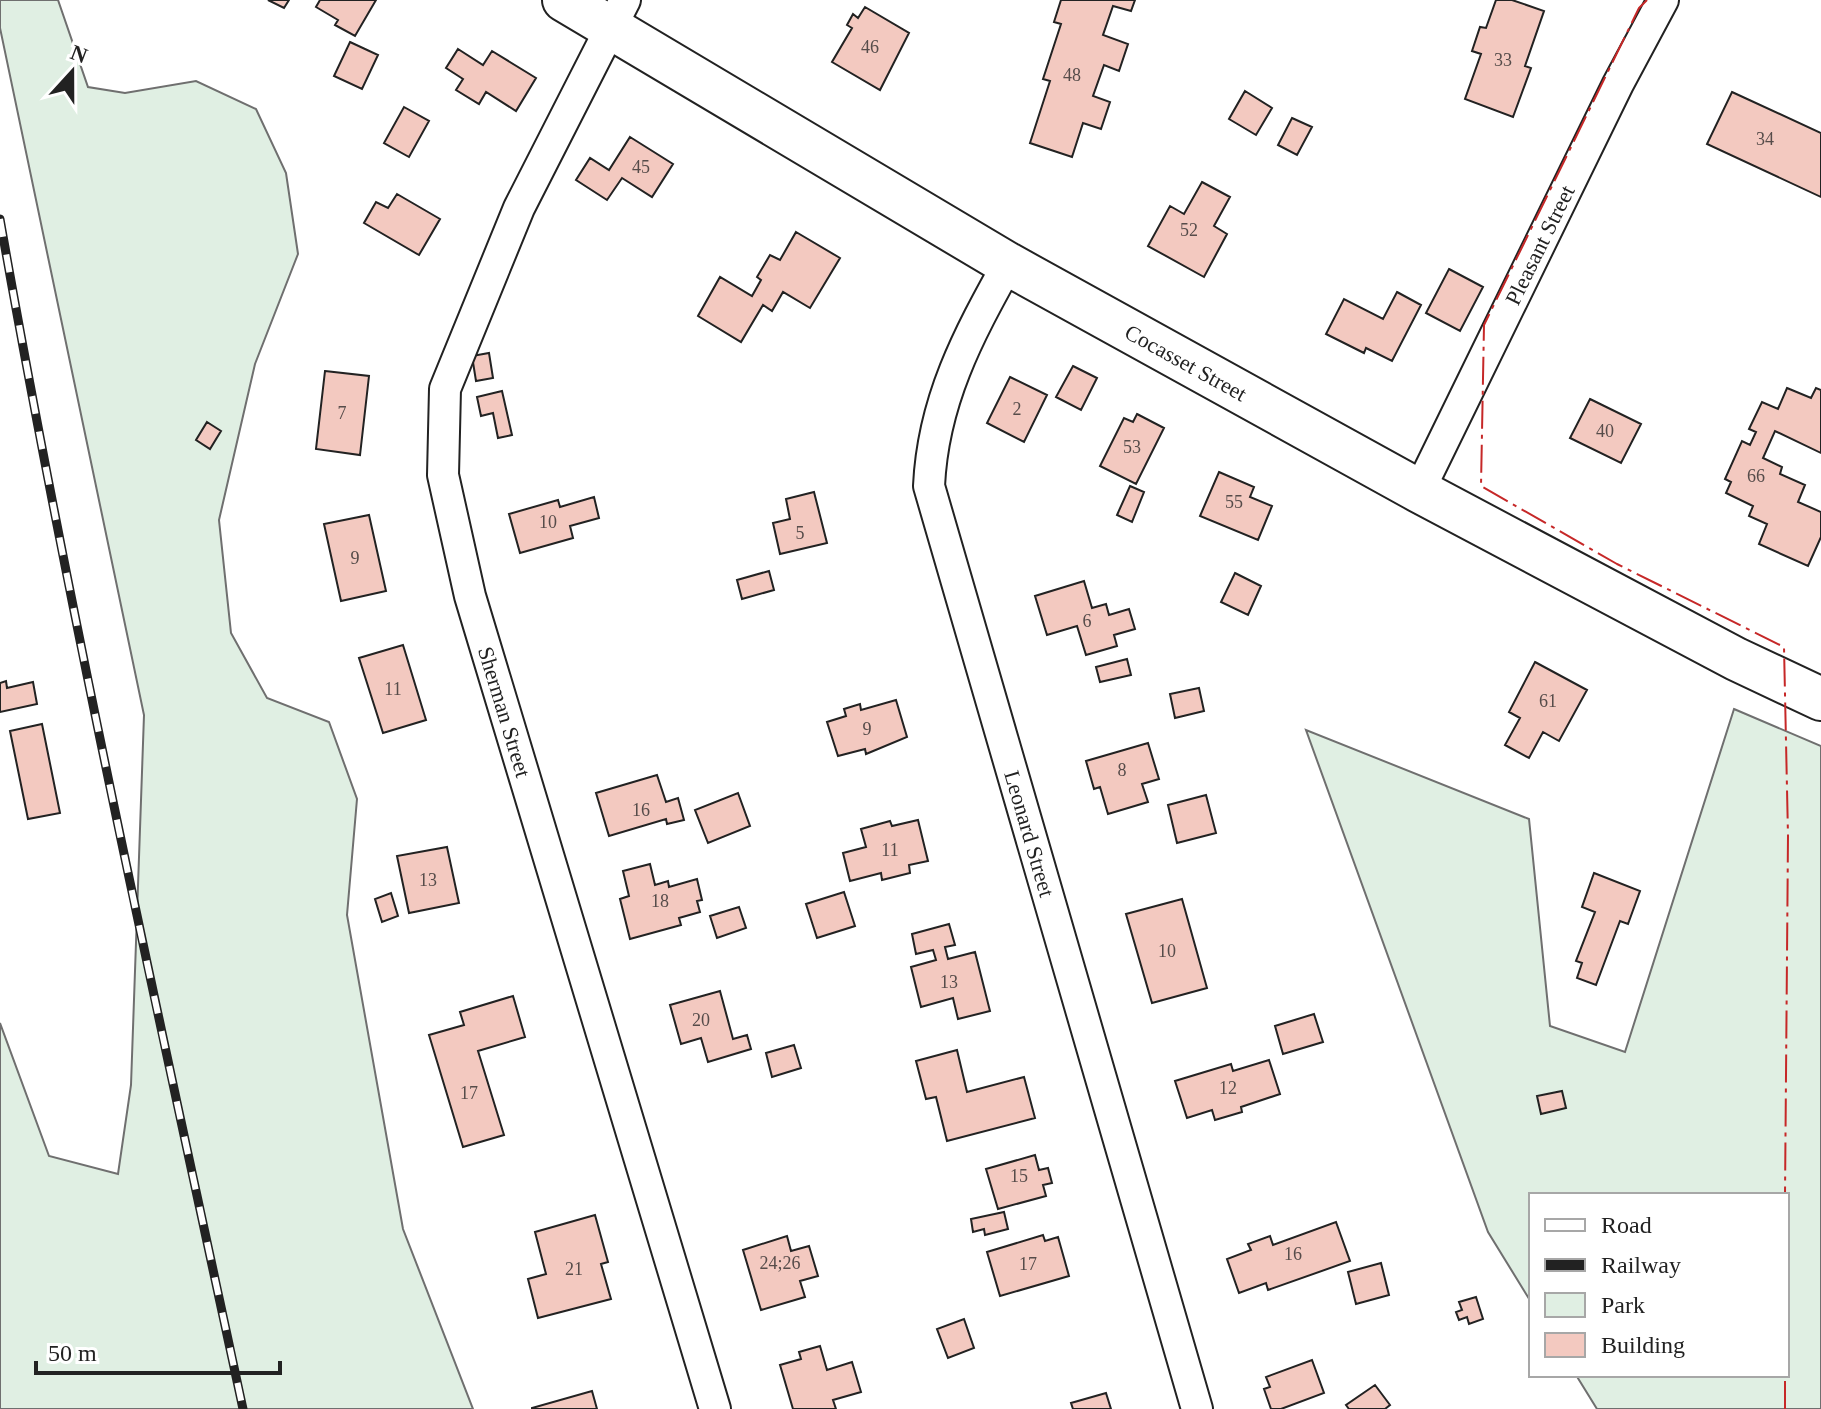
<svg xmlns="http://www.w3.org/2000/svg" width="1821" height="1409" font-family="'Times New Roman',serif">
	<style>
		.green { fill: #e0efe3; stroke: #6f6f6f; stroke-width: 2 }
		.building { fill: #f3c9c0; stroke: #222; stroke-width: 2 }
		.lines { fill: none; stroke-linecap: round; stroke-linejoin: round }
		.minor-casing { stroke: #222; stroke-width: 34 }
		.secondary-casing { stroke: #222; stroke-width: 46 }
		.minor { stroke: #fff; stroke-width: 30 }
		.secondary { stroke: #fff; stroke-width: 42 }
		.rail-casing { stroke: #222; stroke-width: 9 }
		.rail { stroke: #fff; stroke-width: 6; stroke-dasharray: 18; stroke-linecap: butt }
		.power { stroke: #c62828; stroke-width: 2; stroke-dasharray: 28 6 4 6; stroke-linecap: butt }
		.labels { text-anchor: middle; stroke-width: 6; stroke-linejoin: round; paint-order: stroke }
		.number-label { font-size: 18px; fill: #564c4a }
		.street-label { font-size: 22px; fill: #222; stroke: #fff }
	</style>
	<rect width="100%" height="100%" fill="#fff"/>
	<!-- green -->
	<path class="green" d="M0 0H58L88 87 125 93 196 81 256 109 286 173 298 254 255 364 219 520 231 633 267 698 329 722 357 799 347 915 403 1229 473 1409H0V1023L49 1156 118 1174 131 1085 144 715 0 28Z
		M1734 709 1821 746V1409H1597L1576 1375H1787V1195H1531V1302L1488 1232 1306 730 1529 819 1550 1026 1625 1052Z"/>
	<!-- building -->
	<path class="building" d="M268 0H289L284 8Z
		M320 0H376L355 36 335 25 338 20 316 7Z
		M1061 0H1135L1131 11 1113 6 1103 35 1128 44 1119 71 1104 65 1093 96 1110 102 1101 129 1083 123 1072 157 1030 143 1050 81 1043 79 1061 24 1054 22Z
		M1496 0H1512L1544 11 1525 66 1531 68 1513 117 1465 99 1481 54 1472 51 1480 27 1486 28Z
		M865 7 909 33 880 90 832 62 852 28 847 25 853 14 858 18Z
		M350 42 378 55 362 89 334 76Z
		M458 49 483 65 492 51 536 78 516 111 486 92 479 104 456 90 463 79 446 68Z
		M1245 91 1272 108 1256 135 1229 119Z
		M1732 92 1821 133V197L1707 144Z
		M404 107 429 121 409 157 384 143Z
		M1292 118 1312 127 1297 155 1278 145Z
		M630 137 673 164 652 197 622 178 607 200 576 180 590 158 609 170Z
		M1202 182 1230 197 1214 226 1227 234 1204 277 1148 246 1170 206 1184 214Z
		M397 194 440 219 419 255 364 223 376 202 388 208Z
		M796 232 840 258 810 308 783 292 772 311 763 305 741 342 698 316 720 277 752 296 761 280 757 277 770 255 780 260Z
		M1449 269 1483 287 1460 331 1426 313Z
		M1397 292 1421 305 1392 361 1366 348 1364 353 1326 334 1344 299 1383 319Z
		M489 353 493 378 476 381 472 356Z
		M1073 366 1097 378 1081 410 1056 397Z
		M325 371 369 376 360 455 316 449Z
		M1010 377 1047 395 1024 442 987 423Z
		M1787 388 1811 398 1816 388 1821 390V453L1775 431 1763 458 1782 467 1780 474 1805 485 1798 502 1821 512V537L1808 566 1759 544 1767 524 1749 516 1753 506 1726 493 1731 482 1725 479 1742 441 1750 445 1756 432 1749 429 1762 402 1778 409Z
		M502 391 512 435 498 438 493 413 481 416 477 397Z
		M1590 399 1641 424 1621 463 1570 438Z
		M1137 414 1164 428 1136 484 1100 466 1124 418 1133 422Z
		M207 422 221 431 210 449 196 440Z
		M1219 472 1254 487 1250 497 1272 506 1258 540 1200 516Z
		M1130 486 1144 492 1132 522 1117 515Z
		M814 492 827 543 780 554 773 523 790 519 786 499Z
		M594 497 599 518 570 526 573 538 520 553 509 514 558 500 560 507Z
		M369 515 386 591 341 601 324 524Z
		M769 571 774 590 742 599 737 580Z
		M1235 573 1261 586 1248 615 1221 602Z
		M1084 581 1092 608 1106 604 1109 615 1129 609 1135 629 1114 635 1117 646 1086 655 1077 626 1047 635 1035 596Z
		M403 645 426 720 383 733 359 658Z
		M1127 659 1131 675 1100 682 1096 667Z
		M1535 662 1587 690 1559 741 1543 732 1529 758 1505 745 1520 718 1509 712Z
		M6 681 7 688 33 682 37 704 0 712V683Z
		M1199 688 1204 711 1175 718 1170 694Z
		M896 700 907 737 866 754 865 749 838 756 827 722 846 716 844 709 860 704 861 710Z
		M42 724 60 813 28 819 10 731Z
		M1148 743 1159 779 1142 784 1148 802 1108 814 1100 787 1094 789 1086 761Z
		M657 775 666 802 678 798 684 820 667 824 666 819 609 836 596 793Z
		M738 793 750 826 708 843 695 810Z
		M1206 795 1216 833 1177 843 1168 805Z
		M918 820 928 861 909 865 910 873 882 880 881 873 850 881 843 853 866 847 861 829 890 821 892 826Z
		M447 847 459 903 409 913 397 856Z
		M650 864 655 885 668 881 669 887 697 879 702 900 697 901 700 912 679 918 681 925 630 939 620 899 629 896 623 871Z
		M1594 873 1640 891 1628 924 1620 921 1596 985 1577 978 1582 963 1576 961 1595 912 1582 907Z
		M844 892 855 926 817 938 806 904Z
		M391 893 398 916 382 922 375 899Z
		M1182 899 1207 988 1152 1003 1126 914Z
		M739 907 746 928 717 938 710 916Z
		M949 924 955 945 945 947 948 959 975 952 990 1011 958 1019 953 998 921 1007 911 967 936 960 933 950 916 954 912 934Z
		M720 991 733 1039 747 1035 751 1049 708 1062 701 1038 681 1044 670 1005Z
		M513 996 525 1037 478 1051 504 1135 463 1147 429 1035 464 1025 460 1012Z
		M1314 1014 1323 1042 1283 1054 1275 1026Z
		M794 1045 801 1068 772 1077 766 1053Z
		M957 1050 967 1092 1024 1077 1035 1118 947 1141 936 1097 926 1099 916 1061Z
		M1269 1060 1280 1094 1241 1107 1242 1112 1215 1120 1212 1110 1187 1118 1175 1081 1231 1064 1233 1071Z
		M1562 1091 1566 1108 1541 1114 1537 1096Z
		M1035 1155 1039 1170 1048 1168 1052 1183 1043 1185 1046 1196 998 1209 986 1169Z
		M1004 1212 1008 1229 985 1235 984 1229 973 1232 971 1219Z
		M595 1215 608 1262 601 1264 611 1299 538 1318 528 1279 546 1274 535 1232Z
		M1336 1222 1350 1261 1268 1290 1266 1283 1239 1293 1227 1259 1251 1250 1248 1244 1270 1236 1273 1245Z
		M1043 1235 1045 1241 1058 1237 1069 1276 1000 1296 987 1252Z
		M787 1236 791 1251 809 1246 818 1276 800 1281 805 1297 761 1310 743 1250Z
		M1381 1263 1389 1295 1356 1304 1348 1272Z
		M1476 1297 1483 1319 1469 1324 1467 1317 1459 1320 1456 1312 1462 1310 1459 1302Z
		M964 1319 974 1348 948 1358 937 1329Z
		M820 1346 827 1370 852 1362 861 1392 833 1400 836 1409H793L780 1365 801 1359 799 1352Z
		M1312 1360 1324 1393 1281 1409H1271L1264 1389 1270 1387 1266 1377Z
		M1375 1385 1390 1405 1385 1409H1349L1346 1405Z
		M592 1391 597 1409H532V1408Z
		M1106 1393 1111 1409H1073L1071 1403Z"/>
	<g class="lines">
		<defs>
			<g id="minor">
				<path id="s1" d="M625 0 519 208 445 389 443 475 470 596 715 1409"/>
				<path id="s2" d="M1008 264C968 336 933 401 929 486L1197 1409"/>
				<path id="s3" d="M1419 491 1618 84 1663 0"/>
			</g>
			<g id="secondary">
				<path id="s4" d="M564 0 1008 264 1419 491 1736 659 1821 699"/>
			</g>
		</defs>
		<!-- minor casing -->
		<use href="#minor" class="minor-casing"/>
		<!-- secondary casing -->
		<use href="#secondary" class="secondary-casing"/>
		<!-- minor -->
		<use href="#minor" class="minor"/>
		<!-- secondary -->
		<use href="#secondary" class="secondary"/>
		<defs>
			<path id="rail" d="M0 219C70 618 158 1013 243 1409"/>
		</defs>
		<!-- rail casing -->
		<use href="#rail" class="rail-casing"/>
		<!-- rail -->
		<use href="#rail" class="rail"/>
		<!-- power -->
		<path class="power" d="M1647 0 1639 8 1484 325 1481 486 1617 564 1784 647 1788 836 1785 1195
			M1785 1409V1375"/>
	</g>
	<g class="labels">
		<!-- number labels -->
		<g class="number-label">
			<text x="870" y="53">46</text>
			<text x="1503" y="66">33</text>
			<text x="1072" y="81">48</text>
			<text x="1765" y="145">34</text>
			<text x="641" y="173">45</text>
			<text x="1189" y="236">52</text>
			<text x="1017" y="415">2</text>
			<text x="342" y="419">7</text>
			<text x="1605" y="437">40</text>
			<text x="1132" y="453">53</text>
			<text x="1756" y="482">66</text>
			<text x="1234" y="508">55</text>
			<text x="548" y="528">10</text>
			<text x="800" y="539">5</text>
			<text x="355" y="564">9</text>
			<text x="1087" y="627">6</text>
			<text x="393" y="695">11</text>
			<text x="1548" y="707">61</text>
			<text x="867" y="735">9</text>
			<text x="1122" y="776">8</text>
			<text x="641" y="816">16</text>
			<text x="890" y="856">11</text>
			<text x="428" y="886">13</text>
			<text x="660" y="907">18</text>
			<text x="1167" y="957">10</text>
			<text x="949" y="988">13</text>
			<text x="701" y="1026">20</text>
			<text x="1228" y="1094">12</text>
			<text x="469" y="1099">17</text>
			<text x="1019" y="1182">15</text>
			<text x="1293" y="1260">16</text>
			<text x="780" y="1269">24;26</text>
			<text x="1028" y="1270">17</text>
			<text x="574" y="1275">21</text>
		</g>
		<!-- street labels -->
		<g class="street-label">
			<text dy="8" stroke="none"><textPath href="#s3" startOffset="274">Pleasant Street</textPath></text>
			<text dy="8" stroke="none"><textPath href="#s4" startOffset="720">Cocasset Street</textPath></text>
			<text dy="8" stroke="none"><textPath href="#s1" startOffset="760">Sherman Street</textPath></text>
			<text dy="8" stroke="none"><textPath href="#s2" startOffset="600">Leonard Street</textPath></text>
		</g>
	</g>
	<!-- legend -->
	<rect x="1529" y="1193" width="260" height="184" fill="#ffffff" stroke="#a7a7a7" stroke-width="2"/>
	<rect x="1545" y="1219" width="40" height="12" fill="#ffffff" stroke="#a7a7a7" stroke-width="2"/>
	<text x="1601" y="1233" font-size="24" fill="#222222">Road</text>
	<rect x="1545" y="1259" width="40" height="12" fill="#222222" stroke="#a7a7a7" stroke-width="2"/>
	<text x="1601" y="1273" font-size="24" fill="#222222">Railway</text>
	<rect x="1545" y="1293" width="40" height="24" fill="#e0efe3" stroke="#a7a7a7" stroke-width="2"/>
	<text x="1601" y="1313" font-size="24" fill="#222222">Park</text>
	<rect x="1545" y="1333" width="40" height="24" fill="#f3c9c0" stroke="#a7a7a7" stroke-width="2"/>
	<text x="1601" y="1353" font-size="24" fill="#222222">Building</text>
	<!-- north arrow -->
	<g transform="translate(72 72) rotate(21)" stroke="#ffffff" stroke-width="6" paint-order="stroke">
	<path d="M0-6L14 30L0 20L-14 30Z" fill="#222222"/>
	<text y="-12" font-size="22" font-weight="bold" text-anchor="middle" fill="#222222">N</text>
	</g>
	<!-- scale -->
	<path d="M36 1361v12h244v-12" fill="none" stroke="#222222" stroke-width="4"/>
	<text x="48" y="1361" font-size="24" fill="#222222" stroke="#ffffff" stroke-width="6" paint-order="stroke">50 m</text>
</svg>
